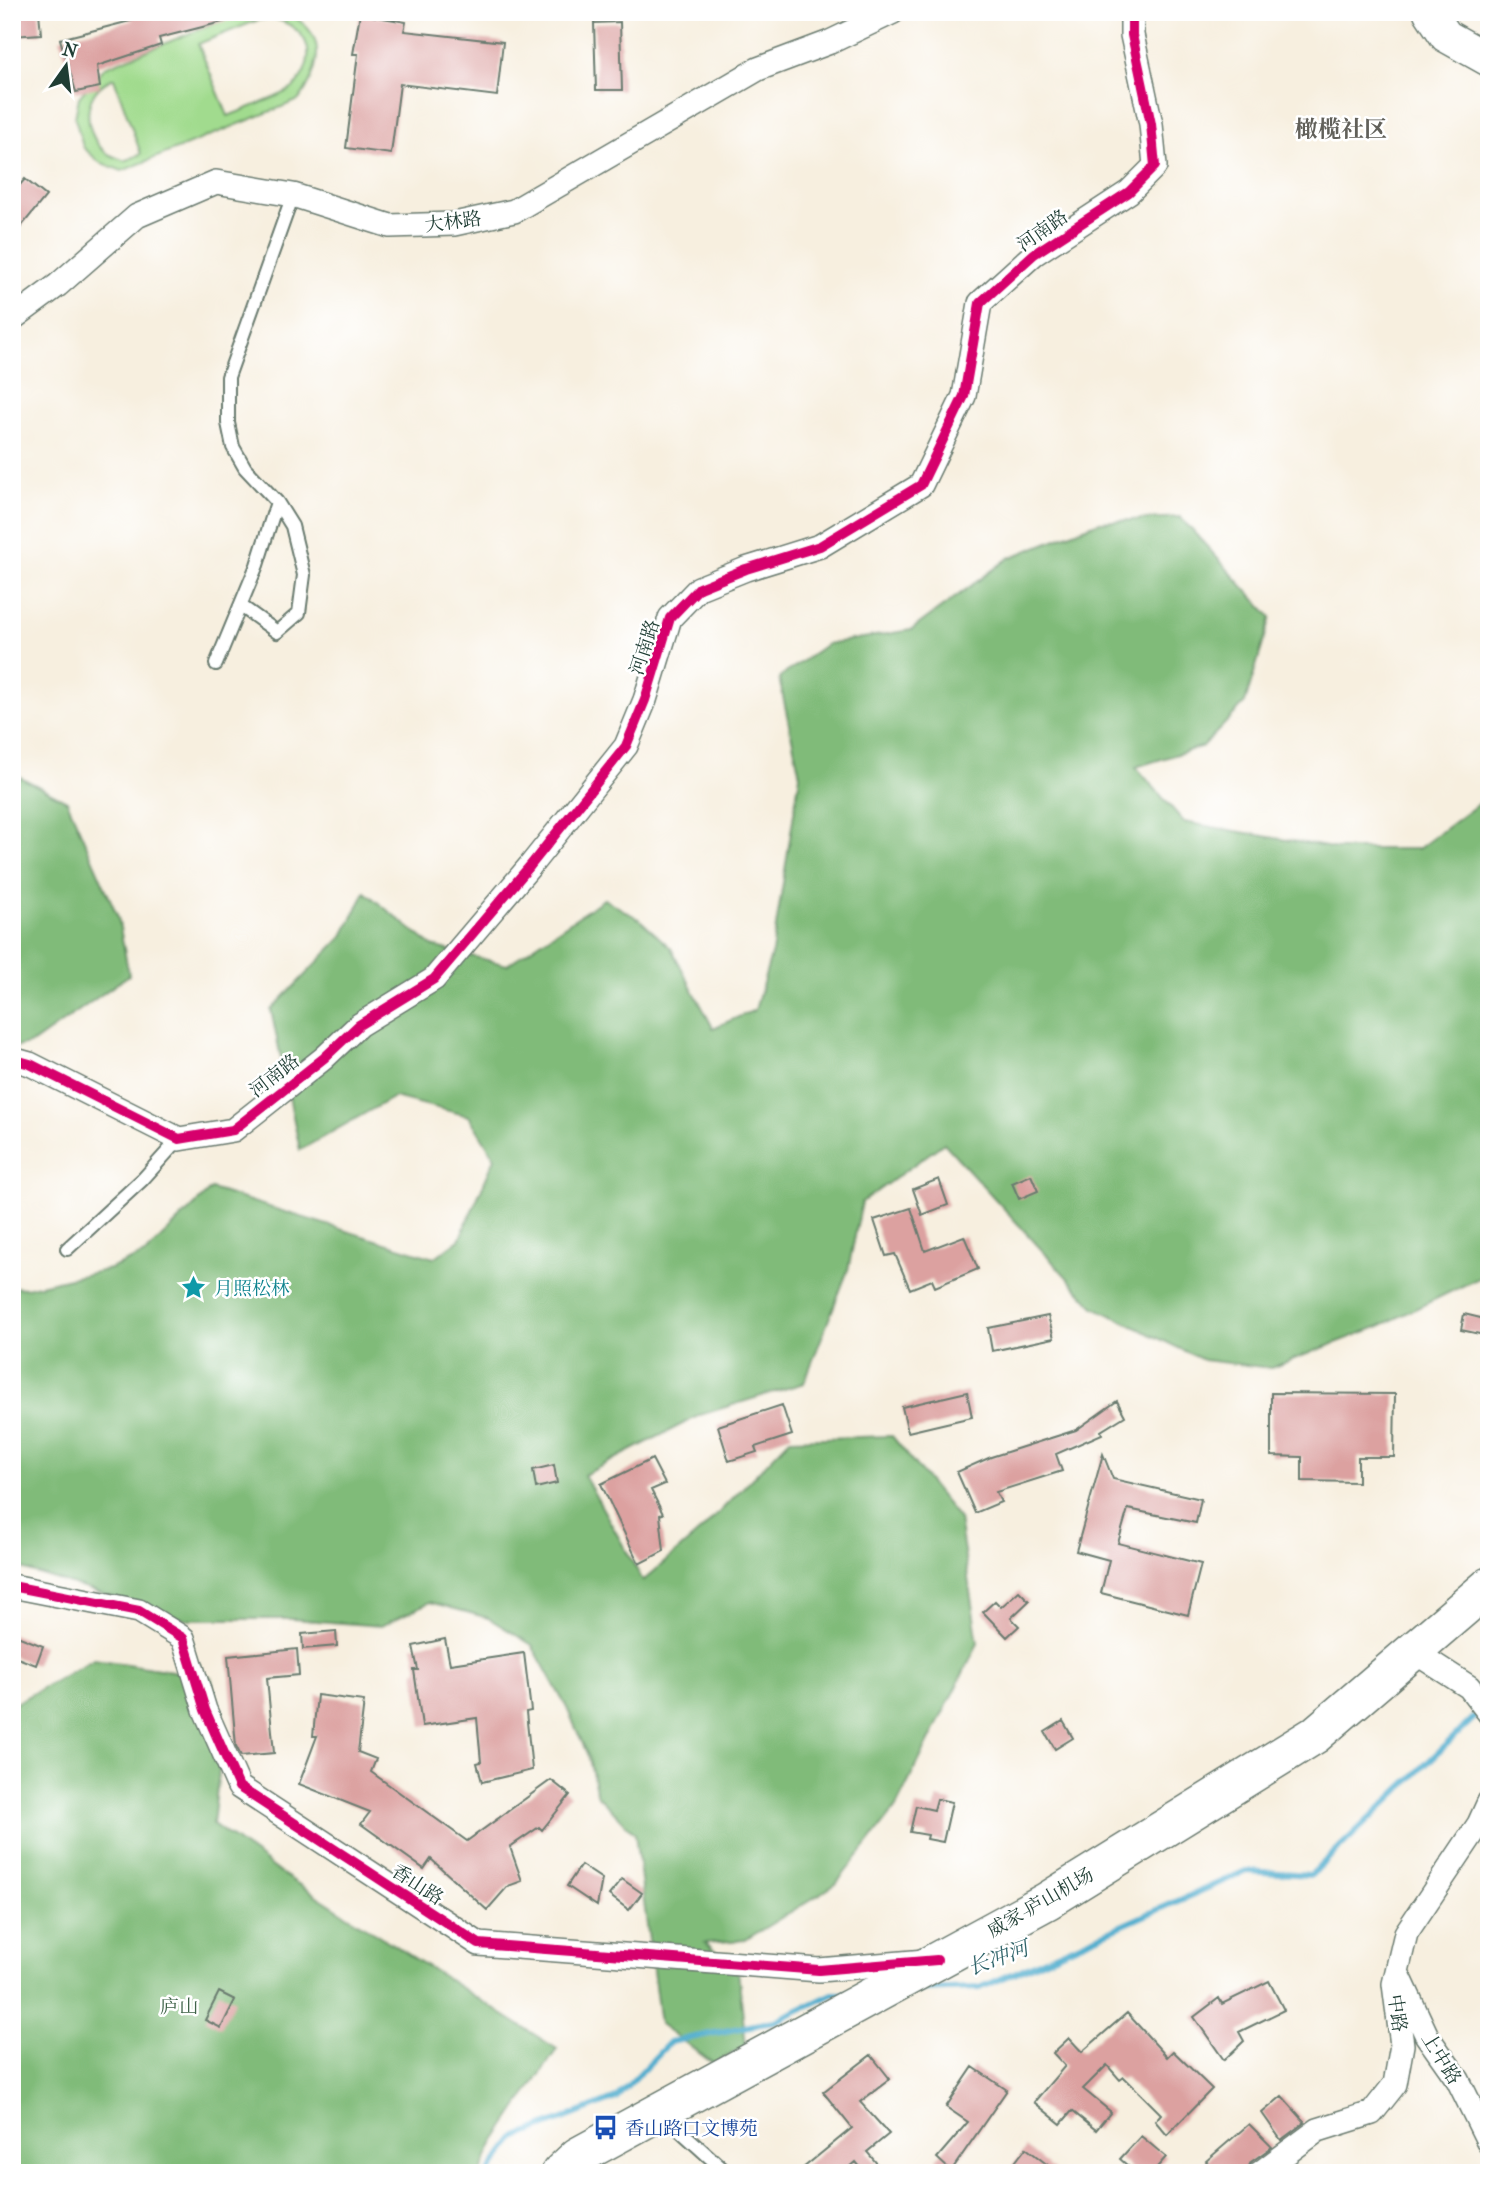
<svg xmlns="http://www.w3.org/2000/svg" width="1501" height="2185" font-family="'IM FELL French Canon','Noto Serif SC',serif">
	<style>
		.green { fill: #a1db8e; stroke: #608c61; stroke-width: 2; fill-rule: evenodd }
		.forest { fill: #80bb79; stroke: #507c56; stroke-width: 2 }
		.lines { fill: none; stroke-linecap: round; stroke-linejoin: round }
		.stream { stroke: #50adce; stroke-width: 6 }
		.building { fill: #dca1a0 }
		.service-casing { stroke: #6b7b70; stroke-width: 16 }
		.minor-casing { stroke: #6b7b70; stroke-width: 26 }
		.secondary-casing { stroke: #6b7b70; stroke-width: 35 }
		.primary-casing { stroke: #6b7b70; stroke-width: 40 }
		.service { stroke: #fff; stroke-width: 12 }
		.minor { stroke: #fff; stroke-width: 23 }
		.secondary { stroke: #fff; stroke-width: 32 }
		.primary { stroke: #fff; stroke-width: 37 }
		.cycleway-casing { stroke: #fff; stroke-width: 15 }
		.cycleway { stroke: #d6006c; stroke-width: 10 }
		.labels { text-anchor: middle; stroke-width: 5; stroke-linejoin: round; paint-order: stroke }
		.street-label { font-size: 19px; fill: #1f3d34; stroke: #fff }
		.culture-label { font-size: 19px; fill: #0d838f; stroke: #fff; text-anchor: start }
		.park-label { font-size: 19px; fill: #40644a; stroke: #fff }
		.transit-label { font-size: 19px; fill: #164399; stroke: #fff; text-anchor: start }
		.water-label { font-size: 21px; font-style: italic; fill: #30646a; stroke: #fff }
		.quarter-label { font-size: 23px; font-weight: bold; fill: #61605a; stroke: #fff }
	</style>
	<rect width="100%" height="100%" fill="#fff"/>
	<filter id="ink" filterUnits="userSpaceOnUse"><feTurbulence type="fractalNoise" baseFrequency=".0143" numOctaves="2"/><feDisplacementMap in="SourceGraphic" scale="14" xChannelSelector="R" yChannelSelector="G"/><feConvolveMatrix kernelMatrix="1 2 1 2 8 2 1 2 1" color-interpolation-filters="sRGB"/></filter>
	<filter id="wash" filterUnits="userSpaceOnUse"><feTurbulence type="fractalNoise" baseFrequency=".00686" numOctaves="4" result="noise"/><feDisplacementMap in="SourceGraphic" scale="28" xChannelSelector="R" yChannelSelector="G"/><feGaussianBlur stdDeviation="1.57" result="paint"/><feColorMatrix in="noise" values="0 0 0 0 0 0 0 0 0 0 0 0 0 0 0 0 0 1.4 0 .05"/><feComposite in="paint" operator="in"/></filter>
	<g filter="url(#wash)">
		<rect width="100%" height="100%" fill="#f7efdf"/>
		<!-- green -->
		<path class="green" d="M244 12C255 12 278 9 288 12 292 14 297 19 301 22 329 43 315 77 299 100L122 171 99 162 83 147 75 118 79 97 105 67ZM273 18C297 25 316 42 305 70 302 76 298 84 293 88 280 97 245 109 228 116L198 44 258 20ZM114 78 141 154 125 161C119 158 110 156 105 152 81 130 82 90 114 78Z"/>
		<!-- forest -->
		<path class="forest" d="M1180 517 1271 617 1245 703 1203 746 1136 767 1184 822 1338 849H1418L1489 796V1273L1380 1326 1271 1368 1203 1360 1094 1307 944 1143 862 1202 848 1270 804 1383 700 1415 584 1475 643 1581 703 1529 790 1439 892 1436 959 1519 978 1643 895 1809 836 1884 745 1940 705 1943 738 1970 746 2046 714 2064 660 2024 635 1834 597 1795 589 1758 567 1708 532 1645 488 1618 430 1602 381 1626 292 1619H184L12 1566V1287L26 1288 110 1269 145 1254 211 1189 434 1258 459 1240 495 1158 469 1116 394 1097 300 1150 271 1010 343 936 365 892 432 946 507 965 604 899 639 919 671 948 713 1028 755 1010 772 952 800 775 779 678 827 644 911 630 1009 558 1099 522Z
			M12 773 67 801 118 917 129 975 33 1043 12 1048Z
			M94 1659 211 1677 223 1736 213 1824 281 1873 557 2049 493 2144 480 2173H12V1705Z"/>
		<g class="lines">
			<!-- stream -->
			<path class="stream" d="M916 1990 980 1988 1246 1871 1311 1875 1482 1710
				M488 2173 515 2138 616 2098 670 2042 775 2021 833 1994H845"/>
		</g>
		<g id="blocks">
			<!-- building -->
			<path class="building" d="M12 12H39L41 34 12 36Z
				M129 12H237L238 18 159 38 161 45 97 66 100 87 76 92 60 39 134 20 128 19Z
				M360 14 406 22 404 31 503 42 497 96 400 84 391 154 346 148 358 54H353Z
				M620 22 622 90H596L594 23Z
				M25 179 46 196 12 238V194Z
				M1031 1175 1038 1191 1019 1199 1012 1183Z
				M939 1179 948 1205 922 1215 913 1189Z
				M911 1208 925 1251 964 1236 978 1269 935 1287 932 1280 910 1289 895 1254 886 1256 874 1220Z
				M1464 1314 1489 1320V1336L1461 1330Z
				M1048 1316 1054 1338 992 1351 988 1328Z
				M967 1392 972 1417 908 1432 902 1407Z
				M1271 1393 1395 1394 1394 1457H1358V1482L1302 1481V1457L1271 1456Z
				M1117 1401 1125 1416 1101 1431 1102 1434 1056 1454 1062 1471 996 1492 1001 1502 975 1513 957 1472 991 1457 1076 1430Z
				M782 1405 792 1435 755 1447 757 1452 729 1461 718 1426Z
				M1103 1454 1113 1479 1201 1499 1196 1523 1128 1509 1118 1543 1201 1564 1188 1615 1101 1593 1109 1560 1076 1551Z
				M652 1459 665 1484 651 1490 663 1514 660 1515 664 1551 639 1564 601 1484Z
				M554 1465 557 1483 536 1488 533 1470Z
				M1019 1591 1029 1601 1011 1618 1019 1626 1007 1637 983 1612 995 1601 1001 1607Z
				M336 1631 337 1646 303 1649 302 1634Z
				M12 1634 43 1646 36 1665 12 1656Z
				M445 1639 450 1664 524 1653 531 1711 526 1712 532 1770 482 1782 477 1763 481 1762 477 1718 422 1726 414 1670H418L413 1646Z
				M297 1649 299 1675 267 1678 274 1753 241 1756 236 1746 228 1656Z
				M317 1695 364 1701 358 1752 376 1759 371 1772 467 1841 551 1780 570 1795 542 1830 539 1827 510 1847 522 1881 508 1886 487 1910 431 1859 424 1869 361 1824 370 1812 299 1784 317 1736H313Z
				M1063 1721 1073 1738 1055 1749 1045 1732Z
				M937 1799 952 1802 943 1842 927 1839 928 1835 910 1832 916 1806 934 1810Z
				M581 1865 602 1879 597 1906 567 1886Z
				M622 1879 642 1893 629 1910 609 1895Z
				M1269 1981 1284 2010 1239 2032 1244 2041 1224 2060 1194 2017 1219 1998 1222 2004Z
				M219 1992 235 2000 221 2028 205 2020Z
				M1127 2013 1167 2057 1173 2051 1212 2089 1167 2135 1155 2121 1161 2114 1124 2077 1120 2080 1107 2065 1083 2089 1111 2112 1096 2130 1072 2111 1061 2124 1034 2102 1065 2066 1053 2053 1069 2038 1082 2052Z
				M871 2055 890 2079 860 2102 889 2134 867 2152 885 2173H865L856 2162 843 2173H797L852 2128 823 2092Z
				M973 2067 1007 2090 951 2171 937 2158 968 2122 946 2107Z
				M1282 2096 1305 2122 1281 2140 1262 2113Z
				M1249 2124 1272 2147 1251 2162 1246 2173H1216L1206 2161Z
				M1141 2136 1166 2157 1152 2173H1136L1120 2159Z
				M1026 2148 1058 2173H1020L1012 2166Z"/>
		</g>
	</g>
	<g filter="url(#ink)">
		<use href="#blocks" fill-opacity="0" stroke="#6b7b70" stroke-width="2"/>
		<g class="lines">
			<defs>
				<path id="service" d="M241 606 277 632 299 613 304 575 292 526 277 502
					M216 664 257 565 277 502 245 468 233 447 228 423V377L293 195
					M67 1249 143 1179 179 1139
					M661 2113 727 2173"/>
				<path id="minor" d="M12 319 58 285 137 216 216 182 293 195 390 226 454 224 514 211 758 69 830 42 893 12
					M12 1059 30 1064 179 1139 233 1130 324 1058 359 1025 434 979 530 866 626 746 645 700 670 618 699 588 746 569 820 546 921 485 964 396 980 303 1034 254 1129 192 1155 166 1151 124 1132 35V12
					M12 1586 139 1611 183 1638 205 1710 239 1787 479 1944 819 1970 925 1961
					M1413 1651 1469 1687 1489 1713
					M1400 1978 1427 2036 1458 2080 1489 2143
					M1260 2173 1318 2130 1372 2113 1395 2084 1402 2045 1394 1984 1406 1933 1479 1824 1489 1802"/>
				<path id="secondary" d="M1430 12 1446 36 1489 60"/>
				<path id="primary" d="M560 2173 578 2156 1047 1901 1315 1735 1489 1586"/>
			</defs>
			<!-- service casing -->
			<use href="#service" class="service-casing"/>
			<!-- minor casing -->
			<use href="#minor" class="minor-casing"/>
			<!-- secondary casing -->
			<use href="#secondary" class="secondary-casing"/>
			<!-- primary casing -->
			<use href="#primary" class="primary-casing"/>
			<!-- service -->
			<use href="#service" class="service"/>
			<!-- minor -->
			<use href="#minor" class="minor"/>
			<!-- secondary -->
			<use href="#secondary" class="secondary"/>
			<!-- primary -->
			<use href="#primary" class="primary"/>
			<defs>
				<path id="cycleway" d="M12 1059 30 1064 179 1139 233 1130 324 1058 359 1025 434 979 530 866 626 746 645 700 670 618 699 588 746 569 820 546 921 485 964 396 980 303 1034 254 1129 192 1155 166 1151 124 1132 35V12
					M12 1586 139 1611 183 1638 205 1710 239 1787 479 1944 819 1970 937 1960"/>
			</defs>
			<!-- cycleway casing -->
			<use href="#cycleway" class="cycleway-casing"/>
			<!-- cycleway -->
			<use href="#cycleway" class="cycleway"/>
		</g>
	</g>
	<!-- icons -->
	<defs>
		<symbol id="sight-bare" viewBox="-9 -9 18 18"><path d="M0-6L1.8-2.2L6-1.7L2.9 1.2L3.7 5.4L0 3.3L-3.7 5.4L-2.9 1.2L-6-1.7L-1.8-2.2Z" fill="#0f9aa8" stroke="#fff" stroke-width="2.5" paint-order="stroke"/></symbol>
		<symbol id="bus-bare" viewBox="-9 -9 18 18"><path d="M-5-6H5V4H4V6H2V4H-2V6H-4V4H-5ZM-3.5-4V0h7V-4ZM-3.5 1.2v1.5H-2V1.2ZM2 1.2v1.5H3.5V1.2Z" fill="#1a4fb4" stroke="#fff" stroke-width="2.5" paint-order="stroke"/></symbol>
	</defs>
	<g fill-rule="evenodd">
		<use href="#sight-bare" x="176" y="1270" width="35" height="35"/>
		<use href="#bus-bare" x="588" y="2110" width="35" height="35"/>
	</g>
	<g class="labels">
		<!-- street labels -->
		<g class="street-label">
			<text transform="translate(453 221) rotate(-7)" y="7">大林路</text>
			<text transform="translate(1042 230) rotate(-35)" y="7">河南路</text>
			<text transform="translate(644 647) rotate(-72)" y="7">河南路</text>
			<text transform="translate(274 1075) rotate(-38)" y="7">河南路</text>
			<text transform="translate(418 1884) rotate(33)" y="7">香山路</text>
			<text transform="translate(1040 1902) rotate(-30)" y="7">威家-庐山机场</text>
			<text transform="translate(1398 2013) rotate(82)" y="7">中路</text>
			<text transform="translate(1442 2058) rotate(58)" y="7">上中路</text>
		</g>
		<!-- culture labels -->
		<g class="culture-label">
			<text x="214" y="1295">月照松林</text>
		</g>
		<!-- park labels -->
		<g class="park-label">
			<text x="179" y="2013">庐山</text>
		</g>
		<!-- transit labels -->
		<g class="transit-label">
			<text x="625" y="2135">香山路口文博苑</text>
		</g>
		<!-- water labels -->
		<g class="water-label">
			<text transform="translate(998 1958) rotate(-20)" y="7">长冲河</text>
		</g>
		<!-- quarter labels -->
		<g class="quarter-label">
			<text x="1341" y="137">橄榄社区</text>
		</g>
	</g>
	<!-- margin -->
	<rect width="1501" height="2185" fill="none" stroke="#fff" stroke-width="42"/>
	<!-- north arrow -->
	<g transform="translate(66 66) rotate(14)" stroke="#ffffff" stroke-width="5" paint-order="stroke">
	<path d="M0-5L12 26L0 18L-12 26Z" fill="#1f3d34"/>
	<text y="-10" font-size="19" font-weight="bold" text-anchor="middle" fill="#1f3d34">N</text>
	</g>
</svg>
